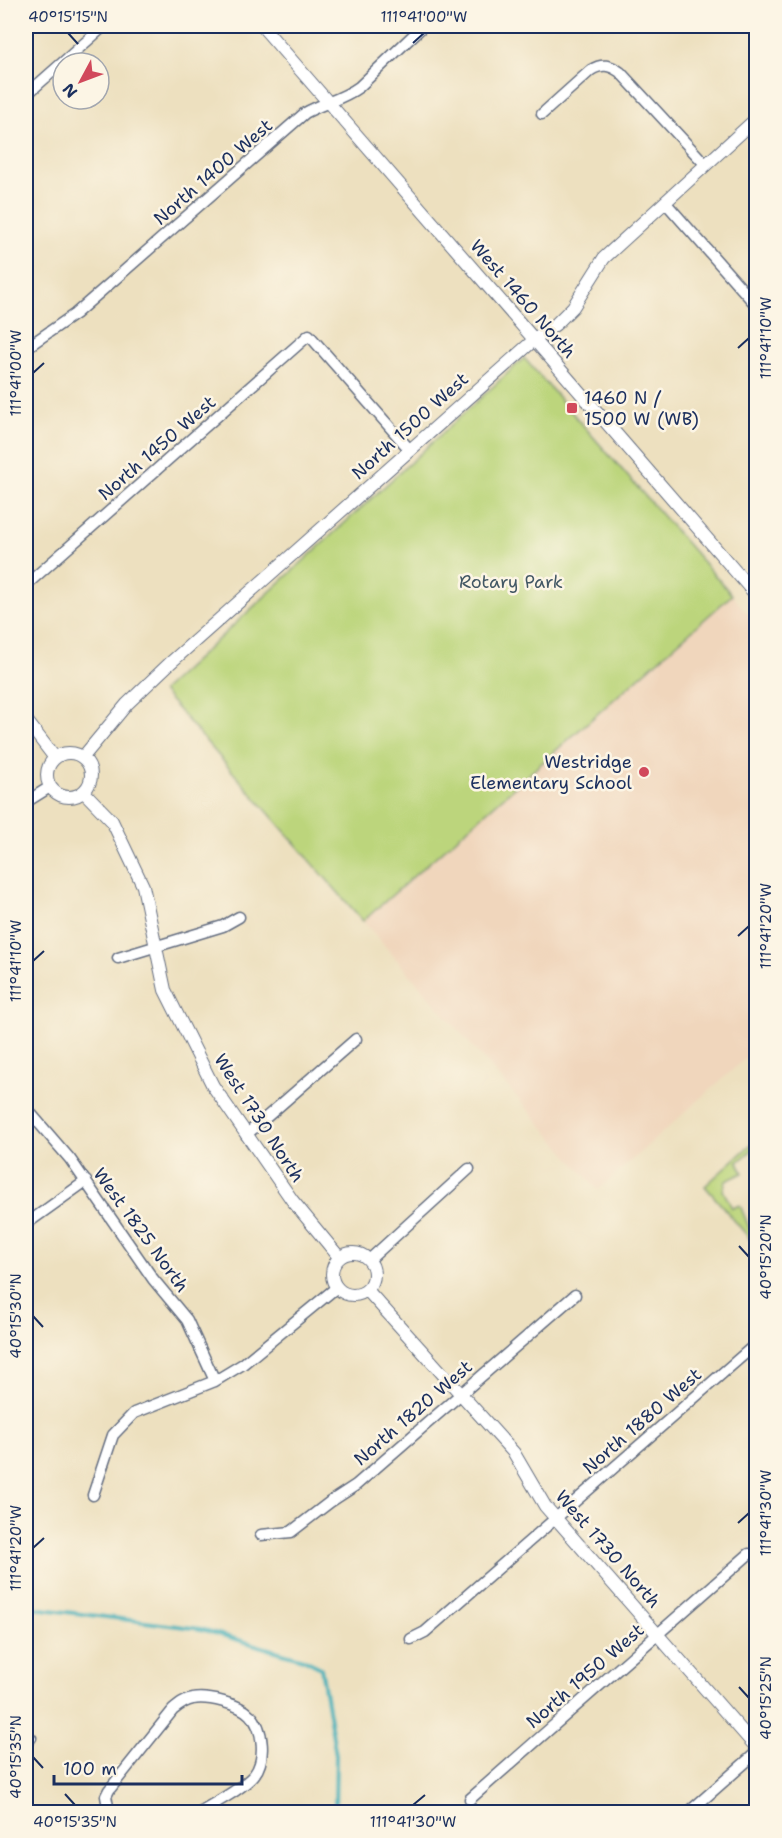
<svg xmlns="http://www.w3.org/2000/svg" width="782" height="1838" font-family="'Shantell Sans',sans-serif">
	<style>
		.built { fill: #f0d6bc }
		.green { fill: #bcd57b; stroke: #6c826c; stroke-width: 1.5 }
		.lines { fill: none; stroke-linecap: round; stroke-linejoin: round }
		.stream { stroke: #3eaeb8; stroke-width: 4 }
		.minor-casing { stroke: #646d80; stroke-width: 13 }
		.tertiary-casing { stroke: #646d80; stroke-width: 14 }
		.minor { stroke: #fff; stroke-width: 10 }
		.tertiary { stroke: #fff; stroke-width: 12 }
		.ticks { fill: none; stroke: #1b2f5e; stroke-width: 2 }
		.poi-dot { fill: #d1495b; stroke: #fcf5e5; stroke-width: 2 }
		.labels { text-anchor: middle; stroke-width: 5; stroke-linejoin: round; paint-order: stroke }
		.street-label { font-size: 18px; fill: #1b2f5e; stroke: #fcf5e5 }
		.poi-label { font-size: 18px; fill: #1b2f5e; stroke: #fcf5e5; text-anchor: start }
		.park-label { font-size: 18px; fill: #435865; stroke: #fcf5e5 }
		.neatline { fill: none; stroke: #1b2f5e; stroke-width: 2 }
		.ticks-label { font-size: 15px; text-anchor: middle; fill: #1b2f5e }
	</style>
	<rect width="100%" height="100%" fill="#fcf5e5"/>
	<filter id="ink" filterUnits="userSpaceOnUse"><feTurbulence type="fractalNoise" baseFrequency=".0167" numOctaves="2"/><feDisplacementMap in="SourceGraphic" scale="12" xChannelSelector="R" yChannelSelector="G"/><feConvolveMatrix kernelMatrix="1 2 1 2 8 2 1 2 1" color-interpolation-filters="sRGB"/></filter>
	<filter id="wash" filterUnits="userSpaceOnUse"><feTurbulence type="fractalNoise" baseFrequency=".008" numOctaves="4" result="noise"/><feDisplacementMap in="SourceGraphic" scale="24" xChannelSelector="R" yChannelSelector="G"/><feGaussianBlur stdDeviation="1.35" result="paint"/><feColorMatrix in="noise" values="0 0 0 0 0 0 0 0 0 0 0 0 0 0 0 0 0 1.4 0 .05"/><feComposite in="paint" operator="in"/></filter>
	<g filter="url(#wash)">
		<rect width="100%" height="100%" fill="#ede0bf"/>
		<!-- built -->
		<path class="built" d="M732 595 756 623V1049L598 1190 363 921Z"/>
		<!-- green -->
		<path class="green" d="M524 358 732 595 363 921 162 691Z
			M756 1140V1147L738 1162 743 1173 726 1181 723 1190 732 1208 740 1205 750 1230 756 1234V1246L705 1186Z"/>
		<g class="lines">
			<!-- stream -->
			<path class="stream" d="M26 1607 201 1629 303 1659 321 1668 336 1755 335 1812"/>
		</g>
	</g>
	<g filter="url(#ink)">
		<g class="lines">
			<defs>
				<path id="minor" d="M26 95 104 26
					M542 114 591 70C602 63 610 65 620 72L706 165
					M665 202 756 305
					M26 348 75 314 305 113C323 103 343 99 359 87L423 26
					M26 585 309 335 410 450
					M26 802 50 787
					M118 958 223 926 239 917
					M26 1108 70 1159 153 1279 187 1320 215 1381
					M246 1135 356 1039
					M26 1224 86 1181
					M369 1260 469 1169
					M93 1495 113 1435 134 1413 215 1381 243 1364 337 1287
					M261 1535 291 1532 330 1502 356 1485 575 1295
					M411 1639 425 1632 756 1344
					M26 1743 31 1738
					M470 1799 749 1554
					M109 1812 106 1796 109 1790 173 1710C179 1705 185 1700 193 1699 207 1696 240 1704 250 1715 264 1728 266 1760 254 1775 242 1789 216 1802 200 1812
					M689 1812 756 1753"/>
				<path id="tertiary" d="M262 26 756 595
					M26 720 55 758
					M47 775a22 22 0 1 1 44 0a22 22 0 1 1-44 0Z
					M83 757 127 704 169 664 534 340 556 324 573 307 604 258 756 119
					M84 792 112 821 143 886 165 990 213 1086 292 1200 339 1257
					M332 1274a21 21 0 1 1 42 0a21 21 0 1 1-42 0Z
					M367 1290 514 1453 545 1506 756 1747"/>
			</defs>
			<!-- minor casing -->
			<use href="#minor" class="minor-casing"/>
			<!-- tertiary casing -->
			<use href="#tertiary" class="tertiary-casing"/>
			<!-- minor -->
			<use href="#minor" class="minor"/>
			<!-- tertiary -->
			<use href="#tertiary" class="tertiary"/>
		</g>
	</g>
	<!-- ticks -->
	<path class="ticks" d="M68 33 78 44M413 43 424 33M738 348 749 338M33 373 44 363M738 936 749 926M33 961 44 951M739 1246 749 1257M33 1316 43 1327M738 1523 749 1513M33 1548 44 1538M739 1687 749 1698M33 1757 43 1768M65 1794 75 1805M413 1805 425 1795"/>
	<!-- markers -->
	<g class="poi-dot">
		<rect x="566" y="402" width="12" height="12" rx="3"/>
		<circle cx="644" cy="772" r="6"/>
	</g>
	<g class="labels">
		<!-- street labels -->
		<g class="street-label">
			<text transform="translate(213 172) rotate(-41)" y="6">North 1400 West</text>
			<text transform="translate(523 299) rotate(49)" y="6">West 1460 North</text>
			<text transform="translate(410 426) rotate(-42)" y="6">North 1500 West</text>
			<text transform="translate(157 448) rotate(-41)" y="6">North 1450 West</text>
			<text transform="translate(259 1118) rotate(57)" y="6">West 1730 North</text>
			<text transform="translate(141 1230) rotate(54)" y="6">West 1825 North</text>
			<text transform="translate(413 1413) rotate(-41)" y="6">North 1820 West</text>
			<text transform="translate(642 1421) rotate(-41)" y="6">North 1880 West</text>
			<text transform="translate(608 1549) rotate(49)" y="6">West 1730 North</text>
			<text transform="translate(585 1676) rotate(-41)" y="6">North 1950 West</text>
		</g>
		<!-- poi labels -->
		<g class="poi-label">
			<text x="584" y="404">1460 N /<tspan x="584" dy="21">1500 W (WB)</tspan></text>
			<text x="632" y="768" text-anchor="end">Westridge<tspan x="632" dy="21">Elementary School</tspan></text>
		</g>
		<!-- park labels -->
		<g class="park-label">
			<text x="511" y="588">Rotary Park</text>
		</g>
	</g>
	<!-- margin -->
	<rect width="782" height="1838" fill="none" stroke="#fcf5e5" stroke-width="66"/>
	<!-- north arrow -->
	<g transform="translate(81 81) rotate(229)"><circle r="28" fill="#fcf5e5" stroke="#a2a6af" stroke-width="1.5"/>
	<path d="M0-4.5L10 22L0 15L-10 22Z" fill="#d1495b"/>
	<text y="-9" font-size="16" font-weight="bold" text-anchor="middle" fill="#1b2f5e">N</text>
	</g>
	<!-- scale -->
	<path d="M54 1775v9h188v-9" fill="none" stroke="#1b2f5e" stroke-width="3"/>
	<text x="63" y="1775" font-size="18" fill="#1b2f5e" stroke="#fcf5e5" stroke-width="4.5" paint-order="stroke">100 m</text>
	<rect x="33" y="33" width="716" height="1772" class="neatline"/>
	<g class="ticks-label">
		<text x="68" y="22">40°15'15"N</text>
		<text x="424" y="22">111°41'00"W</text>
		<text transform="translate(766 338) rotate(-90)" y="5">111°41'10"W</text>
		<text transform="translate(16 373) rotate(-90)" y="5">111°41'00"W</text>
		<text transform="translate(766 926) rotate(-90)" y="5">111°41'20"W</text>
		<text transform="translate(16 961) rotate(-90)" y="5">111°41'10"W</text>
		<text transform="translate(766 1257) rotate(-90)" y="5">40°15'20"N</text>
		<text transform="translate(16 1316) rotate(-90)" y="5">40°15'30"N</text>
		<text transform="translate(766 1513) rotate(-90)" y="5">111°41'30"W</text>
		<text transform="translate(16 1548) rotate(-90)" y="5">111°41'20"W</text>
		<text transform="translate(766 1698) rotate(-90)" y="5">40°15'25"N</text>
		<text transform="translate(16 1757) rotate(-90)" y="5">40°15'35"N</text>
		<text x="75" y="1827">40°15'35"N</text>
		<text x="413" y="1827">111°41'30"W</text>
	</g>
</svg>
